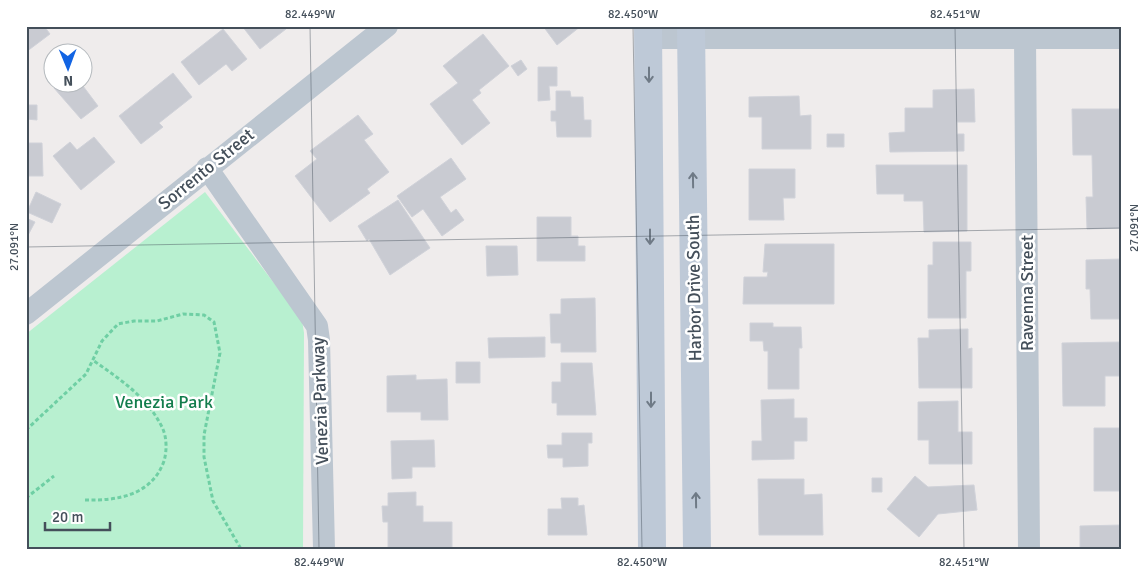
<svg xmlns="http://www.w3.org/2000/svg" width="1148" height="575" font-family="Signika,sans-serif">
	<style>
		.green { fill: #b8f0d0 }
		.building { fill: #c9cbd2; stroke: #d0d2d9 }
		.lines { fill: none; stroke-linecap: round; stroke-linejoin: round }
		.path { stroke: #6fcfa4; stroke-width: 3; stroke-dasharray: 4 2.5; stroke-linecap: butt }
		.street { stroke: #bcc6d0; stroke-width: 22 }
		.secondary { stroke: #bec9d7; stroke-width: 28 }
		.oneway { stroke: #6f7a86 }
		.ticks { fill: none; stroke: #444f5a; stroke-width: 1; stroke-opacity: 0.45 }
		.labels { text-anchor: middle; stroke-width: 5; stroke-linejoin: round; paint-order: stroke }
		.street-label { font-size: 18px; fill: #444f5a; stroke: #fff }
		.park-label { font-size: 18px; fill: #137d4d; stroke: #fff }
		.neatline { fill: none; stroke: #444f5a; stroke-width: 2 }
		.ticks-label { font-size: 12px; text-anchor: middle; fill: #444f5a }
	</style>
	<rect width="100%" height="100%" fill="#efecec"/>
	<!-- green -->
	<path class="green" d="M205 192 302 320 304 333 303 549H26V334Z"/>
	<!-- building -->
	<path class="building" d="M26 26H44L50 34 26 52Z
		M242 26H284L286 29 260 49Z
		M543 26H581L557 45Z
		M223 29 247 59 232 71 226 64 199 85 181 62Z
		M483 34 509 66 479 90 481 93 472 100 490 123 462 145 430 104 458 83 443 66Z
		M521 60 527 69 518 76 511 66Z
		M538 67H557V86H549L550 100 538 101Z
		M173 73 192 97 159 123 163 127 141 144 119 116Z
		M61 82H80L98 106 81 119 54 88Z
		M974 89 975 122H957V134H964V151L890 152 889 133 905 132V108H933V90Z
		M556 91H570L571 97H583L584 120H591V137H557L556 121H551V111H556Z
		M799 96 800 116 811 115V149H762V117H749V97Z
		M26 105H37V120L26 119Z
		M1072 109H1122V228L1087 229 1086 197H1093L1092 155H1073Z
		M358 115 373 134 364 140 389 172 367 189 370 193 330 222 295 176 317 159 310 151Z
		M827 134H844V147H827Z
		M94 137 115 162 81 190 53 156 70 142 77 150Z
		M26 143H42L43 176H26Z
		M451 158 466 179 440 197 451 213 456 209 464 220 442 236 423 209 412 217 397 196Z
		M876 165H967V231L924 232 923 201H904V194H877Z
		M749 169H795V198H783L784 220H749Z
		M36 192 61 204 52 223 27 212Z
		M398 200 430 248 390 275 369 239 367 241 358 226Z
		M537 217H571V236H578V246H585V261H537Z
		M26 218 35 222 26 239Z
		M933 242H971V271H966V318H928V265H933Z
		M765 244H834V304H743L744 277H767L768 272H763Z
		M486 246H517L518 275 487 276Z
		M1122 259V319H1091L1090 289H1086V260Z
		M595 298 596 352H561V343H551L550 314H561V299Z
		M750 323H773V327H801L802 348H799V389H768V351H764L763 341H750Z
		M968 329V349L972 348V388H919L918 338H929V330Z
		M545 337V357L489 358 488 338Z
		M1121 342V376H1105V406H1063L1062 343Z
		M456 362H480V383H456Z
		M561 363H592L596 415H557V403H552V382H561Z
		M416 375V380L447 379 448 420H421V412H387V376Z
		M794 399V418H807V441H794V459L752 460V441H762L761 400Z
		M958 401V432H972V464H929V440H918V402Z
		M1094 428H1122V491H1094Z
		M562 433H592V443H588V466L563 467V458H548L547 445H562Z
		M434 440 435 467H412V478L392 479 391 441Z
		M915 476 928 487 974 485 977 510 938 514 919 537 887 509Z
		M872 478H882V492H872Z
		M758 479H804V495L822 494 823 535H759Z
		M416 492V506H423V522H452V549H388V522H383L382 506H388V493Z
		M561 498H578V506L584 505 587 535H548V509H562Z
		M1122 525V549H1080V526Z"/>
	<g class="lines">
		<!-- path -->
		<path class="path" d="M26 430 86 374 102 341 118 324 134 321H157L183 314 204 315 214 322 220 353 204 435V457L213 501 241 549
			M26 498 54 476
			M85 500C118 501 152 495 164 461 167 451 167 437 162 427 147 397 121 380 94 361
			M26 547 27 549"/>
		<!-- street -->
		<path class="street" d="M1025 37 1029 549
			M649 38H1122
			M207 168 317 326 319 340 324 549
			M26 314 387 26"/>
		<!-- secondary -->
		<path class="secondary" d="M648 26 652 549
			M691 26 697 549"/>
	</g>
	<!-- one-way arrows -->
	<defs><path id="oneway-shaft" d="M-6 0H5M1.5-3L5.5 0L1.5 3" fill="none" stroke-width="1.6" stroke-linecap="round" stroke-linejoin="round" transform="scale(1.25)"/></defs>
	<g class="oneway">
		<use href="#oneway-shaft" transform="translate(649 75) rotate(90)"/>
		<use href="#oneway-shaft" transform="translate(693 180) rotate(-91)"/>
		<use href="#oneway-shaft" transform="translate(650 237) rotate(90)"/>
		<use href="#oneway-shaft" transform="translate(651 400) rotate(90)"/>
		<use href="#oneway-shaft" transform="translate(696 500) rotate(-91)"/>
	</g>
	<!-- ticks -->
	<path class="ticks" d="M310 26 319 549M633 26 642 549M955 26 964 549M26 247 1122 228"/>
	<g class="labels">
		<!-- street labels -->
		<g class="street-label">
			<text transform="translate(206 169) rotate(-39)" y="6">Sorrento Street</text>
			<text transform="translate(694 288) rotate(-91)" y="6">Harbor Drive South</text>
			<text transform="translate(1027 293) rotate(-90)" y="6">Ravenna Street</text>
			<text transform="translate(320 401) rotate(-92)" y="6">Venezia Parkway</text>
		</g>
		<!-- park labels -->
		<g class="park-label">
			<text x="164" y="408">Venezia Park</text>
		</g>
	</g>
	<!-- border -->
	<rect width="1148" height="575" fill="none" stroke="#ffffff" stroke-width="55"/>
	<!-- north arrow -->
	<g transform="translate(68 68) rotate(179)"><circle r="24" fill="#ffffff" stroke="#b4b9bd"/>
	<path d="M0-4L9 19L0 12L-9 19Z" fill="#1264e3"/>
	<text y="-8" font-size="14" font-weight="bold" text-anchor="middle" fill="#444f5a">N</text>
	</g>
	<!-- scale -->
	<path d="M45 522v8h65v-8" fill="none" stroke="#444f5a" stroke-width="2.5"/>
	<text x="52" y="522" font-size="15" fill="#444f5a" stroke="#ffffff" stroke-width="4" paint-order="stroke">20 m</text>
	<rect x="28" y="28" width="1092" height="520" class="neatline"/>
	<g class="ticks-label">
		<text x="310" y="18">82.449°W</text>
		<text x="633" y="18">82.450°W</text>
		<text x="955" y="18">82.451°W</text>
		<text transform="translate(1134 228) rotate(-90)" y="4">27.091°N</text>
		<text transform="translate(14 247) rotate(-90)" y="4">27.091°N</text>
		<text x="319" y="566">82.449°W</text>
		<text x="642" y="566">82.450°W</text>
		<text x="964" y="566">82.451°W</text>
	</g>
</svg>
